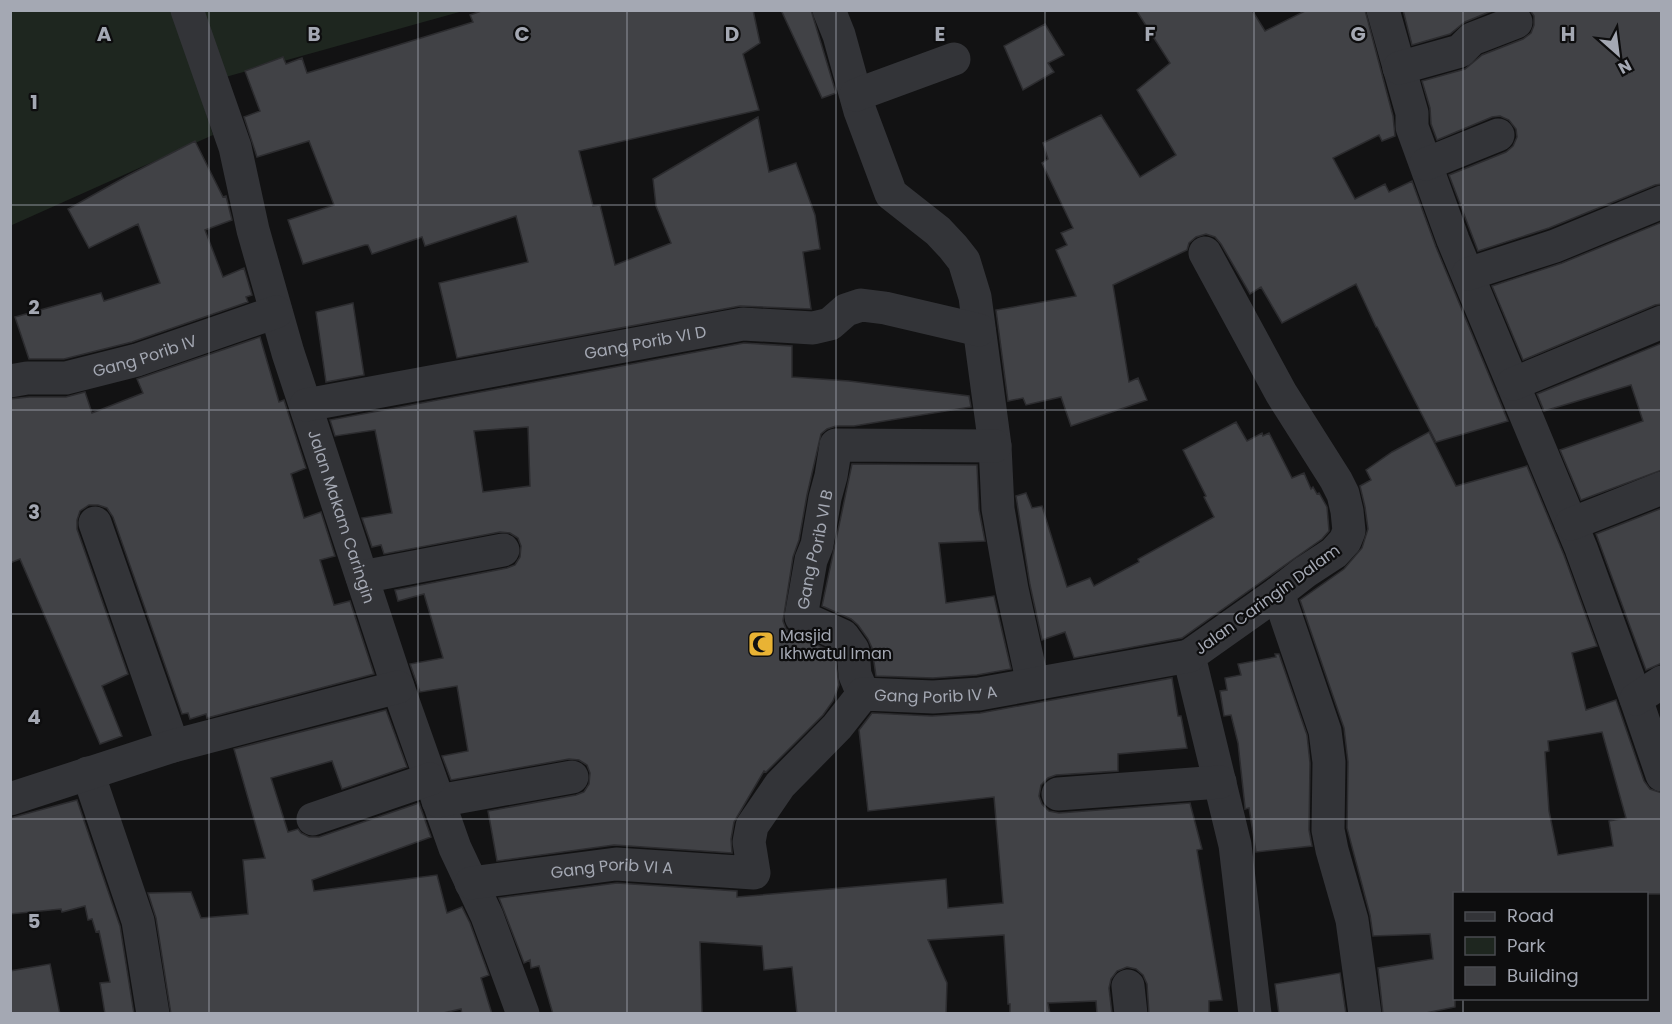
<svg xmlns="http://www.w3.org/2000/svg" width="1672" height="1024" font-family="Poppins,sans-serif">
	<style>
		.green { fill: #1e261f }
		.building { fill: #414246; stroke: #2c2c2f; stroke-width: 1.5; fill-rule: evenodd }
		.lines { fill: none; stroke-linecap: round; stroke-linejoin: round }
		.street { stroke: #333438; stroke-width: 33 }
		.grid { fill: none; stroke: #a4a8b3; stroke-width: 1.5; stroke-opacity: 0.55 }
		.labels { text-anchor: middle; stroke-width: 4.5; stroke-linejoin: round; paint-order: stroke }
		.street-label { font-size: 16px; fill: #a4a8b3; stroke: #0d0d0e }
		.poi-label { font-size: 16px; fill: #a4a8b3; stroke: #0d0d0e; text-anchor: start }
		.grid-label { font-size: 20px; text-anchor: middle; font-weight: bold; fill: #a4a8b3; stroke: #0d0d0e; stroke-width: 4.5; stroke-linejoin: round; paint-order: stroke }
	</style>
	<rect width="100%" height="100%" fill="#121213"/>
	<!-- green -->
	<path class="green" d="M10 11H463L197 85 213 135 12 225 10 220Z"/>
	<!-- building -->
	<path class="building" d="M484 10H753L760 43 743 54 759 110 579 151 593 206 600 205 615 265 671 243 656 206 653 179 758 117 769 172 796 163 815 215 820 249 803 252 811 309 740 306 457 358 439 283 528 262 516 216 425 246 422 237 372 254 368 245H365L303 264 288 220 334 205 309 141 257 157 244 117 260 111 245 71 283 57 286 64 302 58 307 73 473 22 470 15Z
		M781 10H811L836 93 822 98Z
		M1136 10H1252L1265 31 1307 10H1365L1393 116 1395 136 1382 141 1379 135 1333 158 1355 199 1385 184 1389 192 1412 181 1436 247 1508 421 1436 442 1377 327H1376L1356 284 1282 323 1261 287 1250 294 1221 244 1215 237 1206 234 1196 237 1189 243 1187 250 1113 285 1129 382 1138 378 1147 400 1071 426 1061 397 1026 405 1023 398 1008 401 996 310 1076 296 1056 250 1067 245 1061 233 1073 228 1042 163 1048 159 1043 143 1101 115 1140 177 1176 155 1137 90 1170 63Z
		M1403 10H1494L1465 22 1450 34 1412 45Z
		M1530 10H1662V184L1655 185 1549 228 1478 251 1449 175 1506 152 1513 146 1517 137 1516 129 1509 120 1500 116 1492 117 1437 140 1431 124 1430 108 1422 81 1465 69 1482 55 1523 39 1531 33 1534 25V16Z
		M1045 24 1064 55 1048 63 1054 72 1023 90 1004 46Z
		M195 141 223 197 226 196 232 220 205 230 223 277 244 268 252 295 246 297 248 302 132 342 64 359H29L15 317 101 293 104 301 160 283 138 224 89 248 68 209 127 176Z
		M1662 222V304L1655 305 1523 360 1492 286 1562 263Z
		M353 303 364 375 326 382 316 312Z
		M260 337 279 402 284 400 306 468 291 474 304 518 321 512 335 556 320 560 334 605 350 601 374 674 207 718 206 714 190 719 188 713 182 714 113 517 107 508 98 505H89L80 511 77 520V529L128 674 102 686 122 736 100 744 20 559 10 563V399L29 397H66L85 392 92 413 143 393 137 379Z
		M744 343 792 346V377L849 381 969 396 971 407 854 426H836L827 429 821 434 807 495 799 540 793 557 783 621 786 629 793 634 831 651 835 657 839 685 833 701 823 715 766 772 764 771 734 822 731 839 732 853 614 845 497 861 488 811 576 795 584 792 589 784 590 773 587 765 579 760 569 759 451 780 442 756 468 751 457 686 420 692 410 664 443 658 424 594 398 601 395 590 507 568 515 565 520 557 521 546 518 538 510 533 500 532 384 554 381 545 372 547 362 518 392 513 375 430 335 436 330 420ZM528 427 530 486 483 492 474 431Z
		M1662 343V470L1581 500 1560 450 1643 421 1631 385 1544 411 1537 394Z
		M1236 422 1247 441 1262 433 1263 436 1269 433 1292 478 1304 473 1311 489 1313 487 1317 494 1319 493 1327 507 1329 531 1322 539 1182 638 1074 658 1065 632 1042 640 1030 585 1016 496 1026 493 1032 508 1042 506 1067 587 1090 578 1094 586 1139 562 1138 559 1214 517 1204 497 1206 496 1183 450Z
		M1429 432 1456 486 1527 466 1564 555 1597 646 1572 653 1586 710 1616 700 1644 781 1650 789 1662 793V894H1455V1007L1421 1014H1383L1378 968 1433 959 1430 934 1373 936 1370 915 1347 828 1348 762 1344 728 1300 600 1344 569 1362 548 1368 529 1365 507 1360 486 1371 480 1366 470 1392 452ZM1602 732 1626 818 1609 821 1613 846 1558 855 1549 811 1545 752 1549 751 1548 741Z
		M852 464 977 465 979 510 985 541 939 543 946 603 994 596 1011 669 977 675 933 678 876 676 872 648 868 639 858 625 851 619 822 606Z
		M1662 508V663L1646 670 1596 534Z
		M1275 654H1279L1307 735 1310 763 1309 830 1312 846 1256 852 1249 808 1245 809V807L1238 743 1231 715 1224 716 1220 691 1227 690 1225 678 1241 675 1238 664 1276 657Z
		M1172 678 1178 716H1181L1187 748 1118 754V771L1056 775 1048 778 1041 785 1039 796 1042 804 1049 811 1059 813 1190 803 1202 849 1197 850 1222 1000 1209 1001V1014H1149L1147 984 1143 975 1136 969 1127 967 1117 971 1111 979 1109 988 1112 1014H1097L1096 1001 1048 1003 1050 1014H1010V1004H1008L1004 935 928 940 947 983 946 1014H797L792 967 764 970 762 946 700 942 702 1014H553L539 966 531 968 530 960 524 963 499 898 617 883 737 891V897L946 879 948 908 1003 903 994 797 868 811 859 730 872 713 932 716 980 713Z
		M386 710 407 767 342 789 332 761 271 778 288 832 298 829 301 833 309 837H319L419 803 431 837 312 880 314 891 437 875 447 913 462 907 470 923 489 975 481 978 492 1014H462L461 1009 439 1014H171L156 918 148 893 191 892 201 918 248 914 243 860 265 858 234 749Z
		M77 800 120 926 134 1014H105L100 983 110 982 99 931 96 932 92 919 88 920 85 906 62 912 61 909 10 914V818Z
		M50 964 60 1014H10V971Z
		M1340 973 1346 1014H1279L1275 984Z"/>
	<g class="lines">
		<!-- street -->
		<g class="street">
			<path id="s1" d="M187 10 235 147 253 230 288 353 398 687 455 848 487 916 523 1014"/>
			<path d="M829 10 839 35 860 111 891 194 938 231 953 247 964 261 975 297 995 446 998 509 1012 589 1033 684"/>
			<path d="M1383 10 1412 113V127L1453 240 1581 548 1636 699 1662 775"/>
			<path d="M1399 68 1460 51 1472 39 1516 22"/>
			<path d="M856 95 954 59"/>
			<path d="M1426 164 1498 135"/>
			<path d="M1205 253 1281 393 1336 480 1343 494 1347 511 1349 531 1345 541 1334 553 1305 572 1278 593 1189 656 1235 845 1255 1014"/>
			<path d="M1468 274 1555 246 1662 202"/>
			<path id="s2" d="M10 381 27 378H66L137 360 276 312"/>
			<path d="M1513 384 1662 322"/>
			<path id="s3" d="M306 405 743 324 813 328 830 324 846 310 861 305 885 308 979 330"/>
			<path d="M95 523 173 746"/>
			<path d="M1571 524 1662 488"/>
			<path d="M362 577 503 550"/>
			<path d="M1278 593 1325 731 1329 762 1328 830 1332 850 1352 920 1365 1014"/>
			<path id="s4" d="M863 694 855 675 853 650 843 636 801 617 811 560 817 545 825 498 831 476 836 445 995 446"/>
			<path d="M1636 699 1662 682"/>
			<path d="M88 773 138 921 153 1014"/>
			<path d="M1058 794 1220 782"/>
			<path d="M10 799 173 746 398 687"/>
			<path d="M438 801 572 777"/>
			<path d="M313 819 430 779"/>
			<path id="s5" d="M471 883 616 864 754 873 749 842 752 826 780 785 837 727 863 694 933 697 979 694 1189 656"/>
			<path d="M1128 986 1131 1014"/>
		</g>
	</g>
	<!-- grid -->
	<path class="grid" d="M209 10V1014M418 10V1014M627 10V1014M836 10V1014M1045 10V1014M1254 10V1014M1463 10V894M10 205H1662M10 410H1662M10 614H1662M10 819H1662M1463 998V1014"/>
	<!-- icons -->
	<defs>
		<symbol id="mosque-square" viewBox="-11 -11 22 22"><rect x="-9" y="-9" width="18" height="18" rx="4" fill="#e9b334" stroke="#0d0d0e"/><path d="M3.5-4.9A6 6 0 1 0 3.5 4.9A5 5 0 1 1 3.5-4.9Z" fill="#111"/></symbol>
	</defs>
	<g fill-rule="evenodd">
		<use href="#mosque-square" x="746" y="629" width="30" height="30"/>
	</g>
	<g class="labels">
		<!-- street labels -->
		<g class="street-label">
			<text dy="6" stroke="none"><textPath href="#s3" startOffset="345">Gang Porib VI D</textPath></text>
			<text dy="6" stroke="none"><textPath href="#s2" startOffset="138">Gang Porib IV</textPath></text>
			<text dy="6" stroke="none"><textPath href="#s1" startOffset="530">Jalan Makam Caringin</textPath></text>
			<text dy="6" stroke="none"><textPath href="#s4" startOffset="178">Gang Porib VI B</textPath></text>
			<text transform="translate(1267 599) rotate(-36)" y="6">Jalan Caringin Dalam</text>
			<text dy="6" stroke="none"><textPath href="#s5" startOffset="578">Gang Porib IV A</textPath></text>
			<text dy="6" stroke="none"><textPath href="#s5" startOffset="142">Gang Porib VI A</textPath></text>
		</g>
		<!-- poi labels -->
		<g class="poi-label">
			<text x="780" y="641">Masjid<tspan x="780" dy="18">Ikhwatul Iman</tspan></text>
		</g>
	</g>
	<g class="grid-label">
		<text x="104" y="41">A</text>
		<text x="314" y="41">B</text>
		<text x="522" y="41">C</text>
		<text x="732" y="41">D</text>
		<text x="940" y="41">E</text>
		<text x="1150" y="41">F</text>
		<text x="1358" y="41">G</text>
		<text x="1568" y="41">H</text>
		<text x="34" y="109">1</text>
		<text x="34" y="314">2</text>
		<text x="34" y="519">3</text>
		<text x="34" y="724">4</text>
		<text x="34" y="928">5</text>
	</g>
	<!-- border -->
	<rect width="1672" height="1024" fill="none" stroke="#a4a8b3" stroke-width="24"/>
	<!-- legend -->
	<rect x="1453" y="892" width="195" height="108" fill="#0d0d0e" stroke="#494b50" stroke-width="1.5"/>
	<rect x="1465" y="912" width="30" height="9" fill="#333438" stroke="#494b50" stroke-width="1.5"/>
	<text x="1507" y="922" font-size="18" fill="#a4a8b3">Road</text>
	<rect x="1465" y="937" width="30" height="18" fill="#1e261f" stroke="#494b50" stroke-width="1.5"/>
	<text x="1507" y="952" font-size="18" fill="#a4a8b3">Park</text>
	<rect x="1465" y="967" width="30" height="18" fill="#414246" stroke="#494b50" stroke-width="1.5"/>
	<text x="1507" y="982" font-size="18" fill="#a4a8b3">Building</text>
	<!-- north arrow -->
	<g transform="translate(1618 54) rotate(152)" stroke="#0d0d0e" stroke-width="4.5" paint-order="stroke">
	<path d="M0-4.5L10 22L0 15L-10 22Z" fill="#a4a8b3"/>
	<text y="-9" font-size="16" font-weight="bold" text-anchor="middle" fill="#a4a8b3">N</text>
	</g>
</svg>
